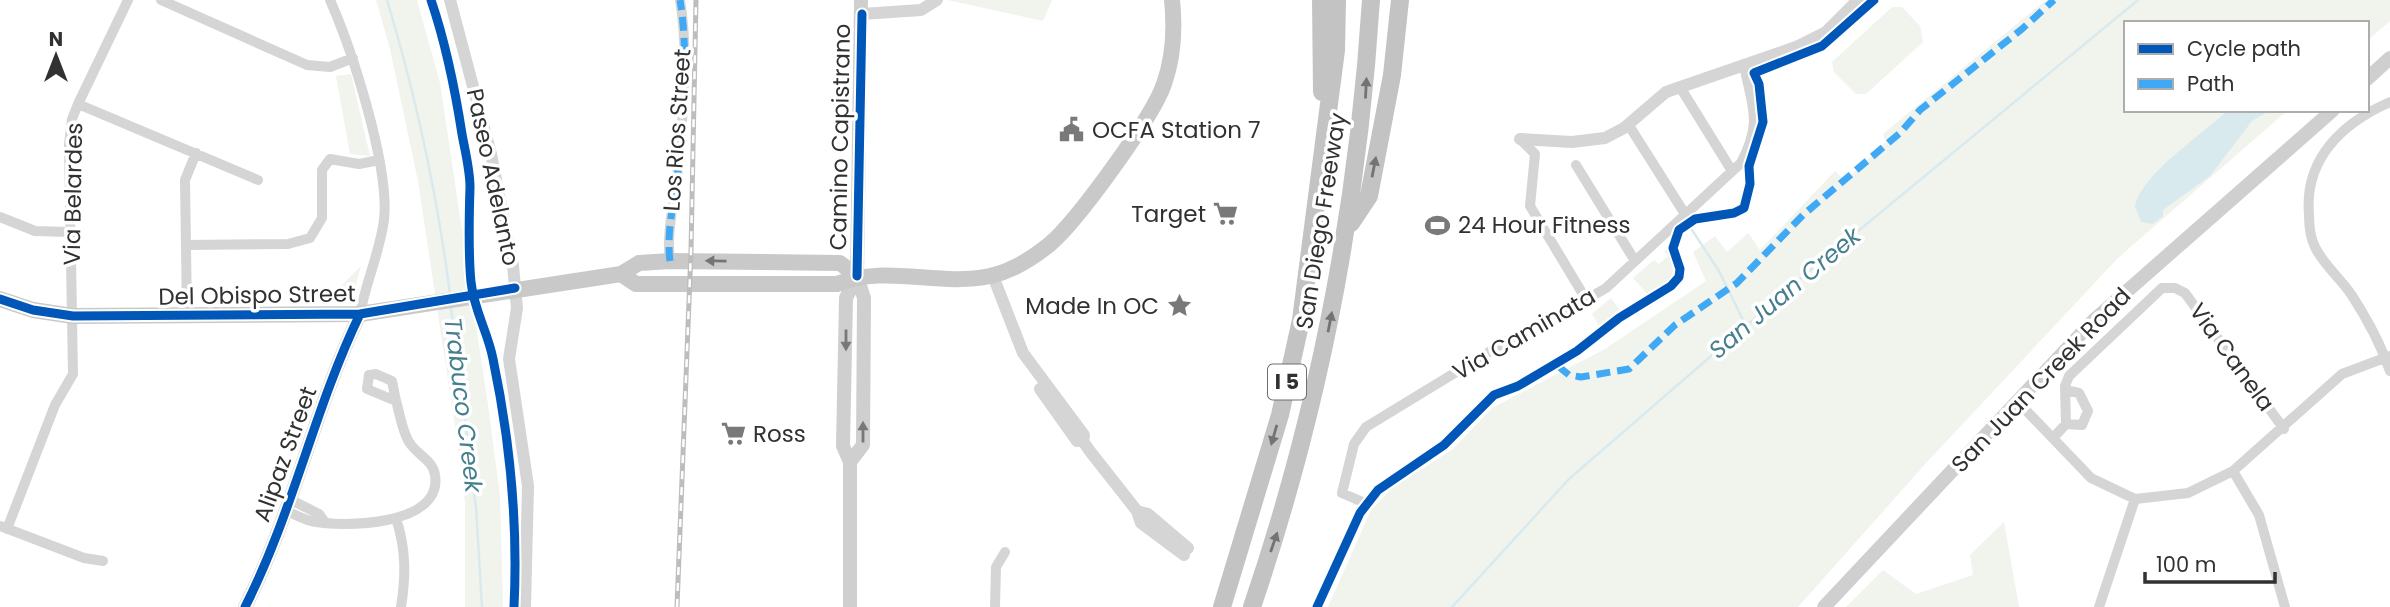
<svg xmlns="http://www.w3.org/2000/svg" width="2390" height="607" font-family="Poppins,sans-serif">
	<style>
		.green { fill: #f1f3ed }
		.water { fill: #d9eaee }
		.lines { fill: none; stroke-linecap: round; stroke-linejoin: round }
		.stream { stroke: #d9eaee; stroke-width: 2.5 }
		.minor { stroke: #d5d5d5; stroke-width: 10 }
		.tertiary { stroke: #d5d5d5; stroke-width: 12 }
		.secondary { stroke: #cfcfcf; stroke-width: 14 }
		.primary { stroke: #c9c9c9; stroke-width: 16 }
		.motorway { stroke: #c3c3c3; stroke-width: 18 }
		.rail-casing { stroke: #bdbdbd; stroke-width: 5 }
		.rail { stroke: #fff; stroke-width: 2.5; stroke-dasharray: 8; stroke-linecap: butt }
		.quiet { stroke: #3fa9f5; stroke-width: 7; stroke-dasharray: 14 7; stroke-linecap: butt }
		.cycleway-casing { stroke: #fff; stroke-width: 13 }
		.cycleway { stroke: #0057b8; stroke-width: 9 }
		.oneway { fill: #737373 }
		.oneway2 { fill: #757575 }
		.oneway3 { fill: #787878 }
		.labels { text-anchor: middle; stroke-width: 7; stroke-linejoin: round; paint-order: stroke }
		.shield { fill: #fff; stroke: #6f6f6f; stroke-width: 2 }
		.shield-label { font-size: 21px; font-weight: bold; fill: #313131 }
		.street-label { font-size: 23px; fill: #313131; stroke: #fff }
		.poi-label { font-size: 23px; fill: #313131; stroke: #fff; text-anchor: start }
		.water-label { font-size: 24px; font-style: italic; fill: #457e8d; stroke: #fff }
	</style>
	<rect width="100%" height="100%" fill="#fff"/>
	<!-- green -->
	<path class="green" d="M376 0H417L440 83 488 405 500 496 503 607H465V502L459 453 418 181 390 49Z
		M948 0H1052L1043 21Z
		M2046 0H2390V21L2367 41V23H2126V110H2288L2118 258 1927 462 1798 607H1328L1371 510 1391 489 1453 449 1492 408 1605 349 1706 281 1693 252 1715 236 1727 252 1748 233 1760 250 1835 171 1845 181 1886 142 1883 134Z
		M1892 7H1902L1920 26 1923 42 1866 94H1856L1834 72 1832 62Z
		M351 74 370 156 350 154 336 76Z
		M1673 246 1680 269 1679 277 1651 298 1633 278 1654 260 1659 264 1668 256 1664 251Z
		M361 266 353 295 333 294Z
		M1611 298 1623 315 1602 331 1592 314Z
		M2004 522 2019 607H1846L1883 570 1916 594 1973 575 1970 555Z"/>
	<!-- water -->
	<path class="water" d="M2228 110H2271L2252 121 2210 176 2163 210V216L2153 224 2141 222 2135 207C2141 174 2203 134 2228 110Z"/>
	<g class="lines">
		<!-- stream -->
		<path class="stream" d="M387 0C416 96 437 194 450 294
			M1692 230 1719 271 1746 326
			M451 308 476 508 482 607
			M1452 607 1569 479 1800 279 2138 0"/>
		<!-- minor -->
		<path class="minor" d="M161 0 307 65 330 67 353 58
			M330 0C352 50 390 167 384 220 380 251 366 282 360 314
			M1680 87 1732 171
			M2390 102C2342 123 2304 159 2309 215 2309 225 2310 237 2315 247 2323 264 2340 278 2351 294 2366 317 2381 345 2390 371
			M78 104 258 180
			M1628 124 1685 214
			M1520 139 1535 154 1530 206 1587 301
			M1576 165 1635 261
			M0 217 35 231 70 232
			M186 245 288 244 310 238 322 218V170L330 159 359 164 379 160
			M670 261C666 230 675 200 678 169 683 115 689 54 680 0
			M187 315 185 180 196 153
			M2065 390 2079 393 2088 411 2082 425 2066 424
			M2018 402 2091 478 2135 499 2188 493 2233 471 2342 374 2390 356
			M2053 438 2066 424 2065 386 2069 376 2162 288H2175L2185 293 2284 429
			M2233 471 2259 515 2285 607
			M291 500 319 514 324 521
			M1367 504 1342 493 1354 444 1366 427 1517 335 1548 322 1606 288 1741 163C1763 121 1752 108 1744 65
			M286 511C294 514 303 519 311 521 343 528 443 526 435 475 433 460 417 455 409 442 402 431 400 414 396 401L367 389 369 375 376 374 392 381 396 401
			M396 518C406 549 406 575 401 607
			M0 526 84 558 103 561
			M7 529 55 405 73 374 69 144 72 119 78 104 128 0
			M995 607 996 567 1005 552
			M2099 607 2135 499"/>
		<!-- tertiary -->
		<path class="tertiary" d="M450 0 491 154 513 266 517 308 509 359 528 486 525 607
			M862 14 921 10 937 0
			M1520 139 1572 142 1605 138 1624 128 1666 92 1796 47 1826 32 1858 0
			M993 276 1023 353 1084 435 1083 441 1089 450 1137 511 1141 523 1184 555
			M1040 389 1077 441H1083
			M1137 511 1148 514 1188 548"/>
		<!-- secondary -->
		<path class="secondary" d="M2367 79 2390 58
			M850 462 863 445 864 298 857 276 861 0
			M245 607C293 513 314 409 360 314
			M850 607V462L843 446 846 298 857 276
			M1824 607 2093 321 2333 110"/>
		<!-- primary -->
		<path class="primary" d="M621 274 636 284H837C885 264 939 287 990 276 1012 271 1033 258 1050 244 1077 221 1153 117 1164 84 1174 56 1175 29 1172 0
			M0 299 33 310 73 316 360 314 621 274 639 263 670 261 840 263 857 276"/>
		<!-- motorway -->
		<path class="motorway" d="M1321 0 1322 92
			M1351 223 1369 196 1392 75 1400 0
			M1222 607 1280 415 1301 320 1336 50 1337 0
			M1252 607C1319 410 1358 208 1371 0"/>
		<defs>
			<path id="rail" d="M677 607 691 250 696 0"/>
		</defs>
		<!-- rail casing -->
		<use href="#rail" class="rail-casing"/>
		<!-- rail -->
		<use href="#rail" class="rail"/>
		<!-- quiet -->
		<path class="quiet" d="M670 261C666 230 675 200 678 169 683 115 689 54 680 0
			M1558 366 1569 375 1581 377 1629 369 1675 325 1737 283 1803 215 1900 133 1920 110 2022 29 2054 0"/>
		<defs>
			<path id="cycleway" d="M431 0C446 44 455 89 462 134 465 151 470 170 470 187 469 218 468 251 471 282 474 311 488 332 493 359 510 440 518 524 514 607
				M857 276 862 14
				M0 299 33 310 73 316 360 314 515 288
				M245 607C293 513 314 409 360 314
				M1317 607 1360 513 1378 490 1444 445 1494 395 1518 386 1577 351 1619 318 1671 286 1679 277 1680 269 1673 248 1679 230 1695 219 1734 213 1744 208 1750 184 1749 166 1763 122 1759 84 1754 73 1822 46 1874 0"/>
		</defs>
		<!-- cycleway casing -->
		<use href="#cycleway" class="cycleway-casing"/>
		<!-- cycleway -->
		<use href="#cycleway" class="cycleway"/>
	</g>
	<!-- one-way arrows -->
	<defs><path id="oneway-solid" d="M-6-.8H1V-3.2L6.5 0L1 3.2V.8H-6Z" transform="scale(1.75)"/></defs>
	<g class="oneway">
		<use href="#oneway-solid" transform="translate(1366 88) rotate(-87)"/>
		<use href="#oneway-solid" transform="translate(1374 167) rotate(-79)"/>
		<use href="#oneway-solid" transform="translate(1330 322) rotate(-79)"/>
		<use href="#oneway-solid" transform="translate(1274 435) rotate(106)"/>
		<use href="#oneway-solid" transform="translate(1274 542) rotate(-71)"/>
	</g>
	<use class="oneway2" href="#oneway-solid" transform="translate(716 261) rotate(-179)"/>
	<g class="oneway3">
		<use href="#oneway-solid" transform="translate(846 340) rotate(90)"/>
		<use href="#oneway-solid" transform="translate(863 432) rotate(-90)"/>
	</g>
	<!-- icons -->
	<defs>
		<symbol id="civic-bare" viewBox="-9 -9 18 18"><path d="M-.6-6.5H3V-4.5H.6V-3L4-1V1h2V6H-6V1h2V-1L-.6-3ZM-1.2 2.5V6h2.4V2.5Z" fill="#797979" stroke="#fff" stroke-width="2.5" paint-order="stroke"/></symbol>
		<symbol id="supermarket-bare" viewBox="-9 -9 18 18"><path d="M-6-5.5h2.5l.6 2H6L4.5 2H-2.5L-4.4-4H-6ZM-1.5 3.2a1.3 1.3 0 1 0 .1 0ZM3 3.2a1.3 1.3 0 1 0 .1 0Z" fill="#797979" stroke="#fff" stroke-width="2.5" paint-order="stroke"/></symbol>
		<symbol id="stadium-bare" viewBox="-9 -9 18 18"><path d="M0-5a6.5 5 0 1 0 0 10a6.5 5 0 1 0 0-10ZM-3.5-1.8h7v3.6h-7Z" fill="#797979" stroke="#fff" stroke-width="2.5" paint-order="stroke"/></symbol>
		<symbol id="sight-bare" viewBox="-9 -9 18 18"><path d="M0-6L1.8-2.2L6-1.7L2.9 1.2L3.7 5.4L0 3.3L-3.7 5.4L-2.9 1.2L-6-1.7L-1.8-2.2Z" fill="#797979" stroke="#fff" stroke-width="2.5" paint-order="stroke"/></symbol>
	</defs>
	<g fill-rule="evenodd">
		<use href="#civic-bare" x="1054" y="112" width="35" height="35"/>
		<use href="#supermarket-bare" x="1208" y="196" width="35" height="35"/>
		<use href="#stadium-bare" x="1420" y="208" width="35" height="35"/>
		<use href="#sight-bare" x="1162" y="288" width="35" height="35"/>
		<use href="#supermarket-bare" x="716" y="416" width="35" height="35"/>
	</g>
	<g class="labels">
		<!-- shield labels -->
		<rect class="shield" x="1268" y="364.5" width="38" height="35" rx="5"/>
		<g class="shield-label">
			<text x="1287" y="389">I 5</text>
		</g>
		<!-- street labels -->
		<g class="street-label">
			<text transform="translate(677 130) rotate(-86)" y="8">Los Rios Street</text>
			<text transform="translate(840 137) rotate(-89)" y="8">Camino Capistrano</text>
			<text transform="translate(493 177) rotate(78)" y="8">Paseo Adelanto</text>
			<text transform="translate(73 194) rotate(-89)" y="8">Via Belardes</text>
			<text transform="translate(1321 221) rotate(-81)" y="8">San Diego Freeway</text>
			<text transform="translate(257 295) rotate(-1)" y="8">Del Obispo Street</text>
			<text transform="translate(1524 334) rotate(-30)" y="8">Via Caminata</text>
			<text transform="translate(2232 357) rotate(54)" y="8">Via Canela</text>
			<text transform="translate(2041 380) rotate(-46)" y="8">San Juan Creek Road</text>
			<text transform="translate(285 454) rotate(-70)" y="8">Alipaz Street</text>
		</g>
		<!-- poi labels -->
		<g class="poi-label">
			<text x="1092" y="138">OCFA Station 7</text>
			<text x="1206" y="222" text-anchor="end">Target</text>
			<text x="1458" y="233">24 Hour Fitness</text>
			<text x="1159" y="314" text-anchor="end">Made In OC</text>
			<text x="753" y="442">Ross</text>
		</g>
		<!-- water labels -->
		<g class="water-label">
			<text transform="translate(1785 293) rotate(-40)" y="8">San Juan Creek</text>
			<text transform="translate(463 405) rotate(83)" y="8">Trabuco Creek</text>
		</g>
	</g>
	<!-- legend -->
	<rect x="2124" y="21" width="245" height="91" fill="#ffffff" stroke="#adadad" stroke-width="2"/>
	<rect x="2138" y="44" width="35" height="10" fill="#0057b8" stroke="#adadad" stroke-width="2"/>
	<text x="2187" y="56" font-size="21" fill="#313131">Cycle path</text>
	<rect x="2138" y="79" width="35" height="10" fill="#3fa9f5" stroke="#adadad" stroke-width="2"/>
	<text x="2187" y="91" font-size="21" fill="#313131">Path</text>
	<!-- north arrow -->
	<g transform="translate(56 56)" stroke="#ffffff" stroke-width="5" paint-order="stroke">
	<path d="M0-5L12 26L0 18L-12 26Z" fill="#313131"/>
	<text y="-10" font-size="19" font-weight="bold" text-anchor="middle" fill="#313131">N</text>
	</g>
	<!-- scale -->
	<path d="M2145 572v10h130v-10" fill="none" stroke="#313131" stroke-width="3.5"/>
	<text x="2156" y="572" font-size="21" fill="#313131" stroke="#ffffff" stroke-width="5" paint-order="stroke">100 m</text>
</svg>
